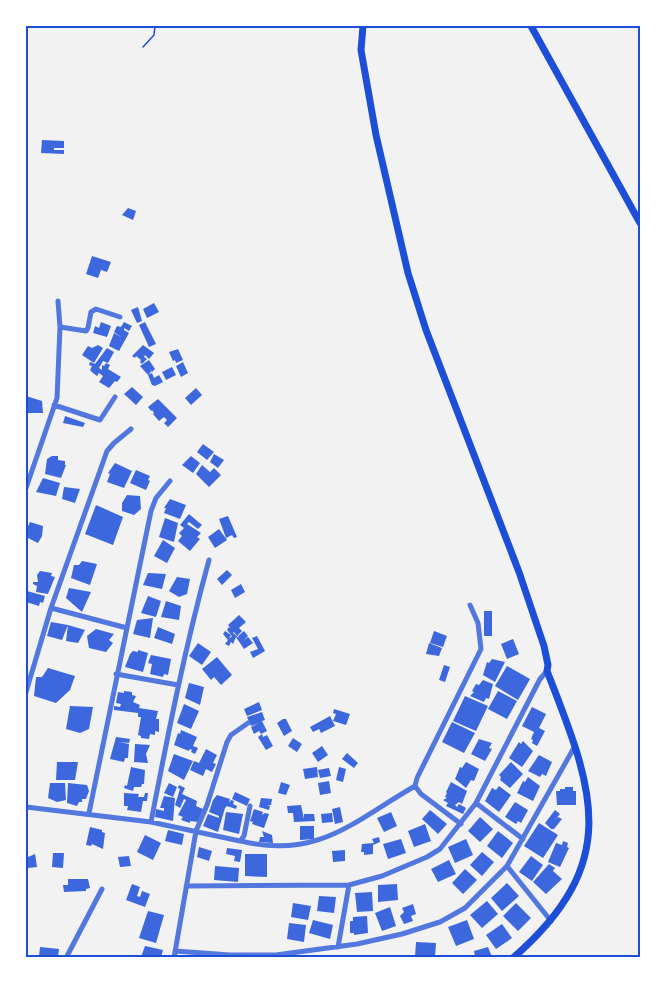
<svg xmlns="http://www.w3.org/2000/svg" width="666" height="983" font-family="Arial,sans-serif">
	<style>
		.building { fill: #3d67dc }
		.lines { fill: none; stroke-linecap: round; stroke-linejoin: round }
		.path { stroke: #1d4ed8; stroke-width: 1.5 }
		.minor { stroke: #5277de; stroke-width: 5 }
		.secondary { stroke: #1d4ed8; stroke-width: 7 }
		.neatline { fill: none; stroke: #1d4ed8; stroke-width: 2 }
	</style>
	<rect width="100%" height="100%" fill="#f2f2f2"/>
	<!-- building -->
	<path class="building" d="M42 140 64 141V148H54V150H64V154L41 153Z
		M128 208 136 211 133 220 122 215Z
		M92 256 111 262 107 272 101 270 98 278 86 274Z
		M154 303 159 312 147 318 143 309Z
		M138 307 142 321 137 323 131 310Z
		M101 322 111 326 107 337 93 333 95 326 99 328Z
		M124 322 132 326 129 331 124 328V330L129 333 119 351 109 346 114 333 121 337 114 332 117 326 121 327Z
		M145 322 156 344 149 347 139 325Z
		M98 345 103 348 94 363 82 355 88 346 92 348Z
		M143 345 154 353 149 359 145 355 144 357 147 359 142 364 140 362 141 360 136 356 135 358 132 356Z
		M107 348 114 352 108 363 103 361 99 368 102 370V365L104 366 106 363 110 365 108 369 121 377 117 382 115 381 109 388 99 382 103 376 99 373 97 376 93 373 90 370 92 366 89 365 90 362 98 365 95 364Z
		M178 349 183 360 176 363 175 360 173 361 169 352Z
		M149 360 155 369 152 372 150 370 151 372 148 375 140 366Z
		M183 362 188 373 181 377 176 366Z
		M172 367 176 375 166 380 162 372Z
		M152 373 154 378 159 375 163 382 155 386 152 385 148 375Z
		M132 387 143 397 136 405 124 394Z
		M196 388 202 395 191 405 185 398Z
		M26 396 42 401 43 413H26Z
		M158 399 177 418 168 427 164 423 167 420 164 417 159 421 153 414 154 413 152 410 157 405 151 411 148 407Z
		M65 416 85 423 83 427 63 423Z
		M203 444 214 452 207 460 197 452Z
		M214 454 224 460 218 468 210 462Z
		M52 456H58V460L65 461V465H66L61 478 45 474 47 459Z
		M191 456 200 463 193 473 182 465Z
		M115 463 132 471 124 488 107 482 110 474 108 473Z
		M202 465 210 472 208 474 214 468 221 475 209 487 196 474Z
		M136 470 150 476 148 480 150 481 146 490 130 483Z
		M43 478 60 483 56 496 36 492Z
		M64 487 80 489 75 503 62 499Z
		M127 495 140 496 141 509 134 515 122 511V503Z
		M170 499 186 505 180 519 164 513 166 508H164Z
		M96 505 123 517 113 545 85 534Z
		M189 514 202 525 198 529 189 522 187 524 201 533 197 537 200 539 190 551 178 541 182 536 179 533 184 528 180 525Z
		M228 516 237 537 234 538 232 535 226 538 219 519Z
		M165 518 178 523 174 542 159 537Z
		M30 522 43 526 42 536 38 543 26 537V531Z
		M219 529 227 540 215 548 208 537Z
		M163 540 175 548 167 563 154 556Z
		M82 561 97 564 90 585 71 578 74 565H79Z
		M227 570 232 575 222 585 217 579Z
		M40 571 52 573 51 576 55 577 48 594 36 592 37 586 33 584V582H38L37 575Z
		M148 573 166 574 162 589 143 585Z
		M177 577 190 579 187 594 179 597 169 591Z
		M241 584 245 592 235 598 231 590Z
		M69 588 91 592 82 612 66 598Z
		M27 591 45 596 43 603 40 602 39 606 26 602Z
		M148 596 161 601 156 617 141 613Z
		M166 601 181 606 179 620 161 617Z
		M484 611H492V636H484Z
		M239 615 246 622 239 628 242 631 237 636 228 625Z
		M153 618 150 638 133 634 137 620Z
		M51 622 68 625 85 630 78 643 66 641 68 625 62 640 47 636Z
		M158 627 175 634 172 644 154 638Z
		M229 627 234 631 233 633 239 638 238 636 244 631 248 636 243 641 248 637 253 643 244 649 236 637 233 644 231 642 229 646 225 644 228 640 223 634 225 631 231 635 229 639 232 636 227 630Z
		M96 629 114 634 109 640 113 643 106 652 89 648 87 636Z
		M434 631 447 636 443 647 430 643Z
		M257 636 265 651 253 658 250 652 258 649 252 638Z
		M513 639 519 654 507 659 501 644Z
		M198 643 211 652 202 665 189 656Z
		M429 643 442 648 439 656 426 654Z
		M138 650 148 653 143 672 125 667 130 654 133 651 138 652Z
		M151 655 171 659 168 675 164 674 163 677 150 674 152 664 148 663Z
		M217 657 232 675 221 685 214 677 211 680 202 669Z
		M492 659 505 662 495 682 483 675 487 662 489 663Z
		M444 665 450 667 445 682 439 680Z
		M507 666 530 679 518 700 495 686Z
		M48 668 75 676 70 690 56 703 34 696 36 677H42Z
		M483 680 493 684 489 699 486 698 484 702 470 696 474 692 472 691 476 684 479 685Z
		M189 683 204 687 200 705 185 698Z
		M124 691 132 692V695L136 696 133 702 140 705 139 708 158 711 156 719H159V732L155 731V735L150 734 149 739 141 738V736L138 735 141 717H138V713L114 710V706L120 707 121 704 116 703 118 692 124 693Z
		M498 691 517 701 507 719 488 709Z
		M465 696 488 706 476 731 453 721Z
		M259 702 262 710 247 716 244 709Z
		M184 704 199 711 191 729 177 723Z
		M70 706 93 707 89 729 80 733 66 729Z
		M532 707 546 714 539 728 545 731 537 746 532 743 533 740 531 739 534 732 522 726Z
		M334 709 350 714 346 725 333 721 336 714 333 713Z
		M262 712 265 720 262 721 267 731 261 734 259 731 254 734 251 727 259 723 251 726 247 717Z
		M330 716 335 726 321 733 319 729 313 732 310 727Z
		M283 719H286L292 731 284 736 277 723Z
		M452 722 475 733 464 753 442 742Z
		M181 730 197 737 193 746 198 748 195 754 191 752 192 750 190 749 189 751 174 745 178 733 180 734Z
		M262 734 263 737 267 735 273 746 266 750 258 737Z
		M116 737 130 739 129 743 120 742 129 744 128 758H125L124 762 110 759Z
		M293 738 302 744 297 752 288 746Z
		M479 739 492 743 489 748 492 749 485 761 471 754Z
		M523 741 533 751 522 767 509 758 519 742 521 744Z
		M135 744 150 745 146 754 148 763 134 762Z
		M322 746 328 755 318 762 312 753Z
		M206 749 217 755 213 763 216 764 212 772 206 769 203 776 190 770 194 761 199 763Z
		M347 753 358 763 354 768 342 759Z
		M174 754 193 761 184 780 168 771Z
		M539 755 552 762 546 776 542 774 540 777 528 771Z
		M57 762H78L75 780H56Z
		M466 762 479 769 474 781 471 780 466 788 455 779 460 767 462 768Z
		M511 762 523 774 510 788 500 780 501 777 499 775Z
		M131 767 145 770 144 784H142L141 787H134L133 791 124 788 125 785 127 786Z
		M317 767 318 777 305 779 303 769Z
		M339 767 346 769 343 782 336 780Z
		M329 768 331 776 320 778 318 770Z
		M528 777 540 786 533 801 517 793 523 781 525 782Z
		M329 781 331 793 320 795 318 783Z
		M281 782 290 785 286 795 278 793Z
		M451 782 467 791 462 804 459 802 455 805 457 807 459 804 466 808 463 814 446 806 448 803 443 800 447 798 445 797 447 793 446 792Z
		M50 783H65L66 800 57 802 48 798Z
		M68 783 87 785 89 791 86 799H82V802H79L77 806 67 803Z
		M169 783 177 787 173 797 164 793Z
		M179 785 185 788 182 794 197 801 196 806 203 809 198 822 190 821V823L181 820 183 817 178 815 186 800 184 799 180 808 175 805 180 789 178 788Z
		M499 786 511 795 499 812 485 801 492 788 496 790Z
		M565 787H573V791H576V805H557L556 791H560V789H565Z
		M235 792 250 799 247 806 232 799Z
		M124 793 139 794 138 797H144L145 793H148L147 801H143L141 812 127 810 128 806H124Z
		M217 795 230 799 229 803 231 800 234 801 233 804 237 806 236 809 227 806 225 808 218 832 203 826 208 814 219 818V816L209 812 213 800Z
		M164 796 175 798 173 821 155 817 156 809 164 811V808H160Z
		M261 798 272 799 271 805H267L270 806 269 810 259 807Z
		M515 802 528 810 521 823 518 821 516 824 505 817Z
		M301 805 304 819V814H314L315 821 294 822 293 813H288L287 806Z
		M340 807 343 822 335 824 332 809Z
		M254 809 263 812 262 815 265 813 269 814 264 828 252 824 253 822 250 821Z
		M430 810 447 824 438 834 422 819Z
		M555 810 560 814 555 820 558 817 562 819 554 829H551L545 823Z
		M226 812 243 814 239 834 223 830Z
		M391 812 397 826 384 832 377 818Z
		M332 813 333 822 322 823 321 814Z
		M480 817 493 829 480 842 468 831Z
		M539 823 558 835 543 858 524 846Z
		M425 824 431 841 414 847 408 831Z
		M300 826H314V839L300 840Z
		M90 827 102 830V832L105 833 103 849 92 844 91 846 86 845Z
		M168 830 184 834 182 845 165 841Z
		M262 831 272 835 273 843 259 842 260 837H264Z
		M498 831 513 843 502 858 487 846Z
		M145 835 161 843 153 860 137 852Z
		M379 837 380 842 373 845V854L364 855V852H361L362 844 374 843 372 839Z
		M401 839 406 853 388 859 383 844Z
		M466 839 473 855 455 863 448 847Z
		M563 841 568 843 567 847 569 848 560 867 548 862 556 843 562 845Z
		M199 847 212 851 209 861 197 857Z
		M227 848 242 850 240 862 234 861 235 856 226 854Z
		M345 850V861L333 862 332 851Z
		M482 852 494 862 482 876 470 865Z
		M53 853H64L63 868 52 867Z
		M35 854 37 867 28 868V857Z
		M245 854H267V877L245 876Z
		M129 856 131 866 120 867 118 857Z
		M531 856 543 865 532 881 519 872Z
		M449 860 456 874 438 882 431 869Z
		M549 864 555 868 553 871 562 879 546 894 533 882Z
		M215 866 239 868 238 882 214 880Z
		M465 869 477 880 463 894 452 883Z
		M68 879H88L90 888 86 889V891L64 892 63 885H68Z
		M507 883 519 896 502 911 491 898Z
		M132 884 140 887 137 896 140 897 142 891 150 894 145 907 126 900Z
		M397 884 398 900 378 902V885Z
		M372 892 373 911 357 912 355 893Z
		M319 896 336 897 334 913 317 911Z
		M487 901 498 914 482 928 470 915Z
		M293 903 311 906 308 920 291 917Z
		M516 903 531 918 518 931 503 916Z
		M413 904 416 914 411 916 413 921 404 924 400 916 404 912 402 908Z
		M390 907 396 926 382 931 375 913Z
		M148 911 164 915 156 943 139 938Z
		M367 916 368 933 354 935V933H350V921H353V917Z
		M313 920 333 925 330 939 309 933Z
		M467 920 474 939 456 946 448 927Z
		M289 923 306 925 304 942 287 939Z
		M502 924 512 938 496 949 486 935Z
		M416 942 436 943 435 957H415Z
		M145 946 163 950 161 957H141Z
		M40 947 59 949 58 957H39Z
		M488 947 492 957H475L474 951Z"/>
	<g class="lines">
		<!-- path -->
		<path class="path" d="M143 47 154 35 155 26"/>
		<!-- minor -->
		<path class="minor" d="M60 327 86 331 88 328 91 312 96 309 120 317
			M54 405 100 420 115 397
			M26 488 57 398 60 327 58 301
			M51 608 127 628
			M116 674 178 685
			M26 692 51 608 107 451 114 443 131 429
			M476 803 523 839
			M26 807 151 822 240 841 244 836 250 806
			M89 813 151 511 156 498 170 481
			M151 822C168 734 185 647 209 560
			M461 824 421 794 415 786 417 778 481 649 478 623 470 605
			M241 841C318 860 354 821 415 786
			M507 866 551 921
			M186 886 349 885
			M338 947 349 885 382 876 427 857 440 849 476 803 540 679 547 671
			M175 951 230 955H276L357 944 402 934 440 922 465 908 507 866 575 746
			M66 958 102 889
			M174 958 196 831 207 805 227 742 231 735 248 723"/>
		<!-- secondary -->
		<path class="secondary" d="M363 26 361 50 376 135 408 273 426 330 519 572 544 646 548 665 547 671C594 791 623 862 513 958
			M531 26 640 223"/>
	</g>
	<!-- border -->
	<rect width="666" height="983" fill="none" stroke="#ffffff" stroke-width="54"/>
	<rect x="27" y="27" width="612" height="929" class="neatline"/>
</svg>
